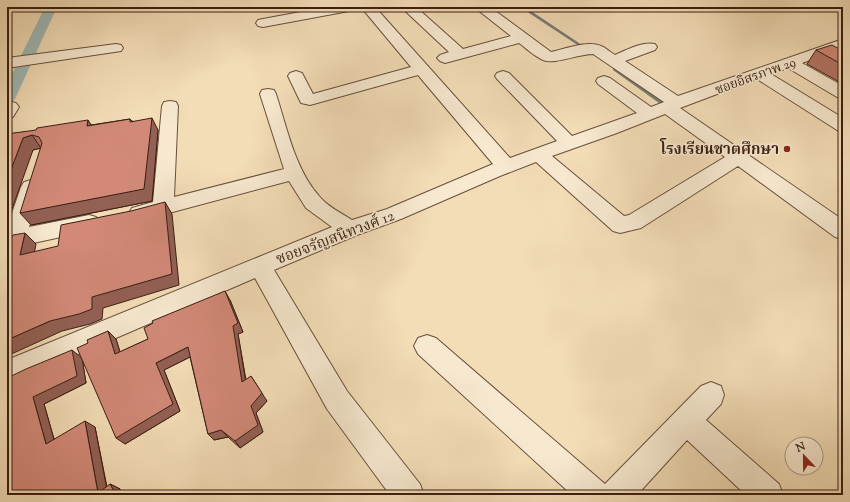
<svg xmlns="http://www.w3.org/2000/svg" width="850" height="502" font-family="'Sorts Mill Goudy','Noto Serif Thai',serif">
	<style>
		.lines { fill: none; stroke-linecap: round; stroke-linejoin: round }
		.stream { fill: #767c74; fill-rule: evenodd }
		.canal { fill: #9ebab6; fill-rule: evenodd }
		.minor-casing { stroke: #684e3b; stroke-width: 2 }
		.minor { fill: #f7e9d0; fill-rule: evenodd }
		.wall { fill: #b57667; stroke: #3a1e12 }
		.shaded-wall { fill: #936054; stroke: #3a1e12 }
		.building { fill: #d28978; stroke: #3a1e12 }
		.poi-dot { fill: #8f2418; stroke: #f7e9d0; stroke-width: 1.5 }
		.labels { text-anchor: middle; stroke-width: 3.5; stroke-linejoin: round; paint-order: stroke }
		.far-street-label { font-size: 13px; fill: #3a1e12; stroke: #f7e9d0 }
		.poi-label { font-size: 15px; font-weight: bold; fill: #3a1e12; stroke: #f7e9d0; text-anchor: end }
		.street-label { font-size: 15px; fill: #3a1e12; stroke: #f7e9d0 }
	</style>
	<rect width="100%" height="100%" fill="#f3ddb7"/>
	<filter id="stains"><feTurbulence type="fractalNoise" baseFrequency=".005" numOctaves="4"/><feColorMatrix values="0 0 0 0 .2 0 0 0 0 .09 0 0 0 0 .02 0 0 0 .5 -.17"/></filter>
	<radialGradient id="worn" r=".72"><stop offset=".6" stop-color="#630" stop-opacity="0"/><stop offset="1" stop-color="#630" stop-opacity=".3"/></radialGradient>
	<g class="lines">
		<!-- stream -->
		<path class="stream" d="M520 7H525L588 49 585 50Z
			M613 68H617L663 101V103H659L613 70Z"/>
		<!-- canal -->
		<path class="canal" d="M45 7H57L15 99 12 102 7 104V84Z"/>
		<defs>
			<path id="minor" d="M327 7H356L354 10 349 11 263 27 258 26 256 23 258 20 263 19Z
				M361 7H375L510 158 557 141 497 79 495 76 497 73 503 71 509 73 572 136 637 113 598 84 596 81 598 78 604 76 610 78 651 107 664 102 593 54C578 54 554 65 543 60 534 56 526 48 519 43L445 63 440 61 437 58 440 55 449 52 401 7H416L463 49 511 36 474 7H490L551 52C565 49 587 40 601 46 606 48 610 52 615 55 626 50 643 41 655 44L657 47 655 50 625 61 678 96 843 39V48L802 63 843 86V98L837 97 788 68 771 74 843 118V132L837 130 757 79 680 108 843 220V239L835 237 738 166 641 228 620 233 613 231 536 162 500 176 401 219 357 235 274 270 347 391 420 484 424 495H390L327 409 255 278 7 385V360L332 227 306 208 289 181 139 221 132 218 129 213 132 208 153 202 162 106 164 102 170 101 176 102 178 106 174 197 284 169 260 94 262 90 268 89 274 90 276 94C287 128 295 169 319 196 327 206 341 213 352 220L387 209 493 164 418 75 310 105 301 103 288 76 290 73 296 71 302 73 313 94 411 67ZM665 114 725 157 629 215 624 216 552 156 617 133Z
				M116 44 121 45 123 48 121 51 7 68V58Z
				M7 101 16 103 19 107 13 117 7 118Z
				M31 180 38 182 41 187 29 227 89 215 96 217 100 223 96 229 89 231 24 245 15 263 7 266 8 225 21 187 24 182Z
				M427 335 436 338 605 484 701 386 711 382 721 386 724 395 721 404 706 420 779 484 783 495H746L687 440 637 495H572L418 354 414 346 418 338Z"/>
		</defs>
		<!-- minor casing -->
		<use href="#minor" class="minor-casing"/>
		<!-- minor -->
		<use href="#minor" class="minor"/>
	</g>
	<!-- wall -->
	<path class="wall" d="M816 50 843 51V84L807 64Z
		M130 119 132 121 158 130 152 201 31 225 41 148 33 150 7 134 91 125Z
		M230 300 243 332 238 334 246 380 267 401 256 413 263 432 240 448 228 437 214 440 208 434 190 357 164 370 180 411 125 444 82 359 86 383 44 404 54 439 95 427 107 487 110 484 120 489 7 495V378L81 358 88 343 108 331 116 339 120 352 148 339Z"/>
	<!-- shaded-wall -->
	<path class="shaded-wall" d="M152 118 158 130 152 201 31 225 20 213Z
		M88 120 96 132 87 126Z
		M32 135 41 148 33 150 7 223V180L23 138Z
		M165 202 172 214 179 285 103 308 102 319 90 324 62 331 7 356V340L50 321 92 297Z
		M25 233 36 244 32 266 20 255Z
		M225 291 230 300 243 332 238 334 247 390 242 382Z
		M108 331 116 339 123 362 115 354Z
		M188 347 194 355 164 370 180 411 125 444 116 438 156 363Z
		M72 350 82 358 86 383 44 404 57 450 46 444 33 397Z
		M251 376 267 401 256 413 263 432 240 448 235 441Z
		M85 421 95 427 108 495 98 493Z
		M221 430 228 437 214 440 208 434Z
		M110 484 120 489 123 495H116Z"/>
	<!-- building -->
	<path class="building" d="M832 45 843 51V65L816 50Z
		M152 118 144 189 20 213 42 143 39 137 32 135 23 138 7 180V134L36 130 37 128 88 120 87 126 130 119V122Z
		M165 202 172 274 92 297V309L79 314 50 321 7 340V247L13 235 25 233 20 255 58 246 61 225 131 211Z
		M225 291 238 323 233 326 242 382 251 376 262 393 251 406 258 425 235 441 221 430 208 434 188 347 156 363 173 404 116 438 77 348 88 343 87 340 108 331 115 354 148 339 144 328 153 323 152 321Z
		M72 350 77 376 33 397 46 444 85 421 98 493 110 484 116 495H7V378L26 369Z"/>
	<!-- markers -->
	<circle class="poi-dot" cx="787" cy="149" r="4"/>
	<g class="labels">
		<!-- far-street labels -->
		<g class="far-street-label">
			<text transform="translate(755 75) rotate(-20)" y="5">ซอยอิสรภาพ 29</text>
		</g>
		<!-- poi labels -->
		<g class="poi-label">
			<text x="779" y="154">โรงเรียนชาตศึกษา</text>
		</g>
		<!-- street labels -->
		<g class="street-label">
			<text transform="translate(335 237) rotate(-21)" y="5">ซอยจรัญสนิทวงศ์ 12</text>
		</g>
	</g>
	<!-- margin -->
	<rect width="850" height="502" fill="none" stroke="#f3ddb7" stroke-width="24"/>
	<rect x="8" y="8" width="834" height="486" fill="none" stroke="#3a1e12" stroke-width="2"/>
	<rect x="12" y="12" width="826" height="478" fill="none" stroke="#3a1e12"/>
	<!-- north arrow -->
	<g transform="translate(804 456) rotate(338)"><circle r="19" fill="#f7e9d0" stroke="#ab9884"/>
	<path d="M0-3L7 15L0 10L-7 15Z" fill="#8f2418"/>
	<text y="-6" font-size="11" font-weight="bold" text-anchor="middle" fill="#3a1e12">N</text>
	</g>
	<rect width="100%" height="100%" filter="url(#stains)"/>
	<rect width="100%" height="100%" fill="url(#worn)"/>
</svg>
